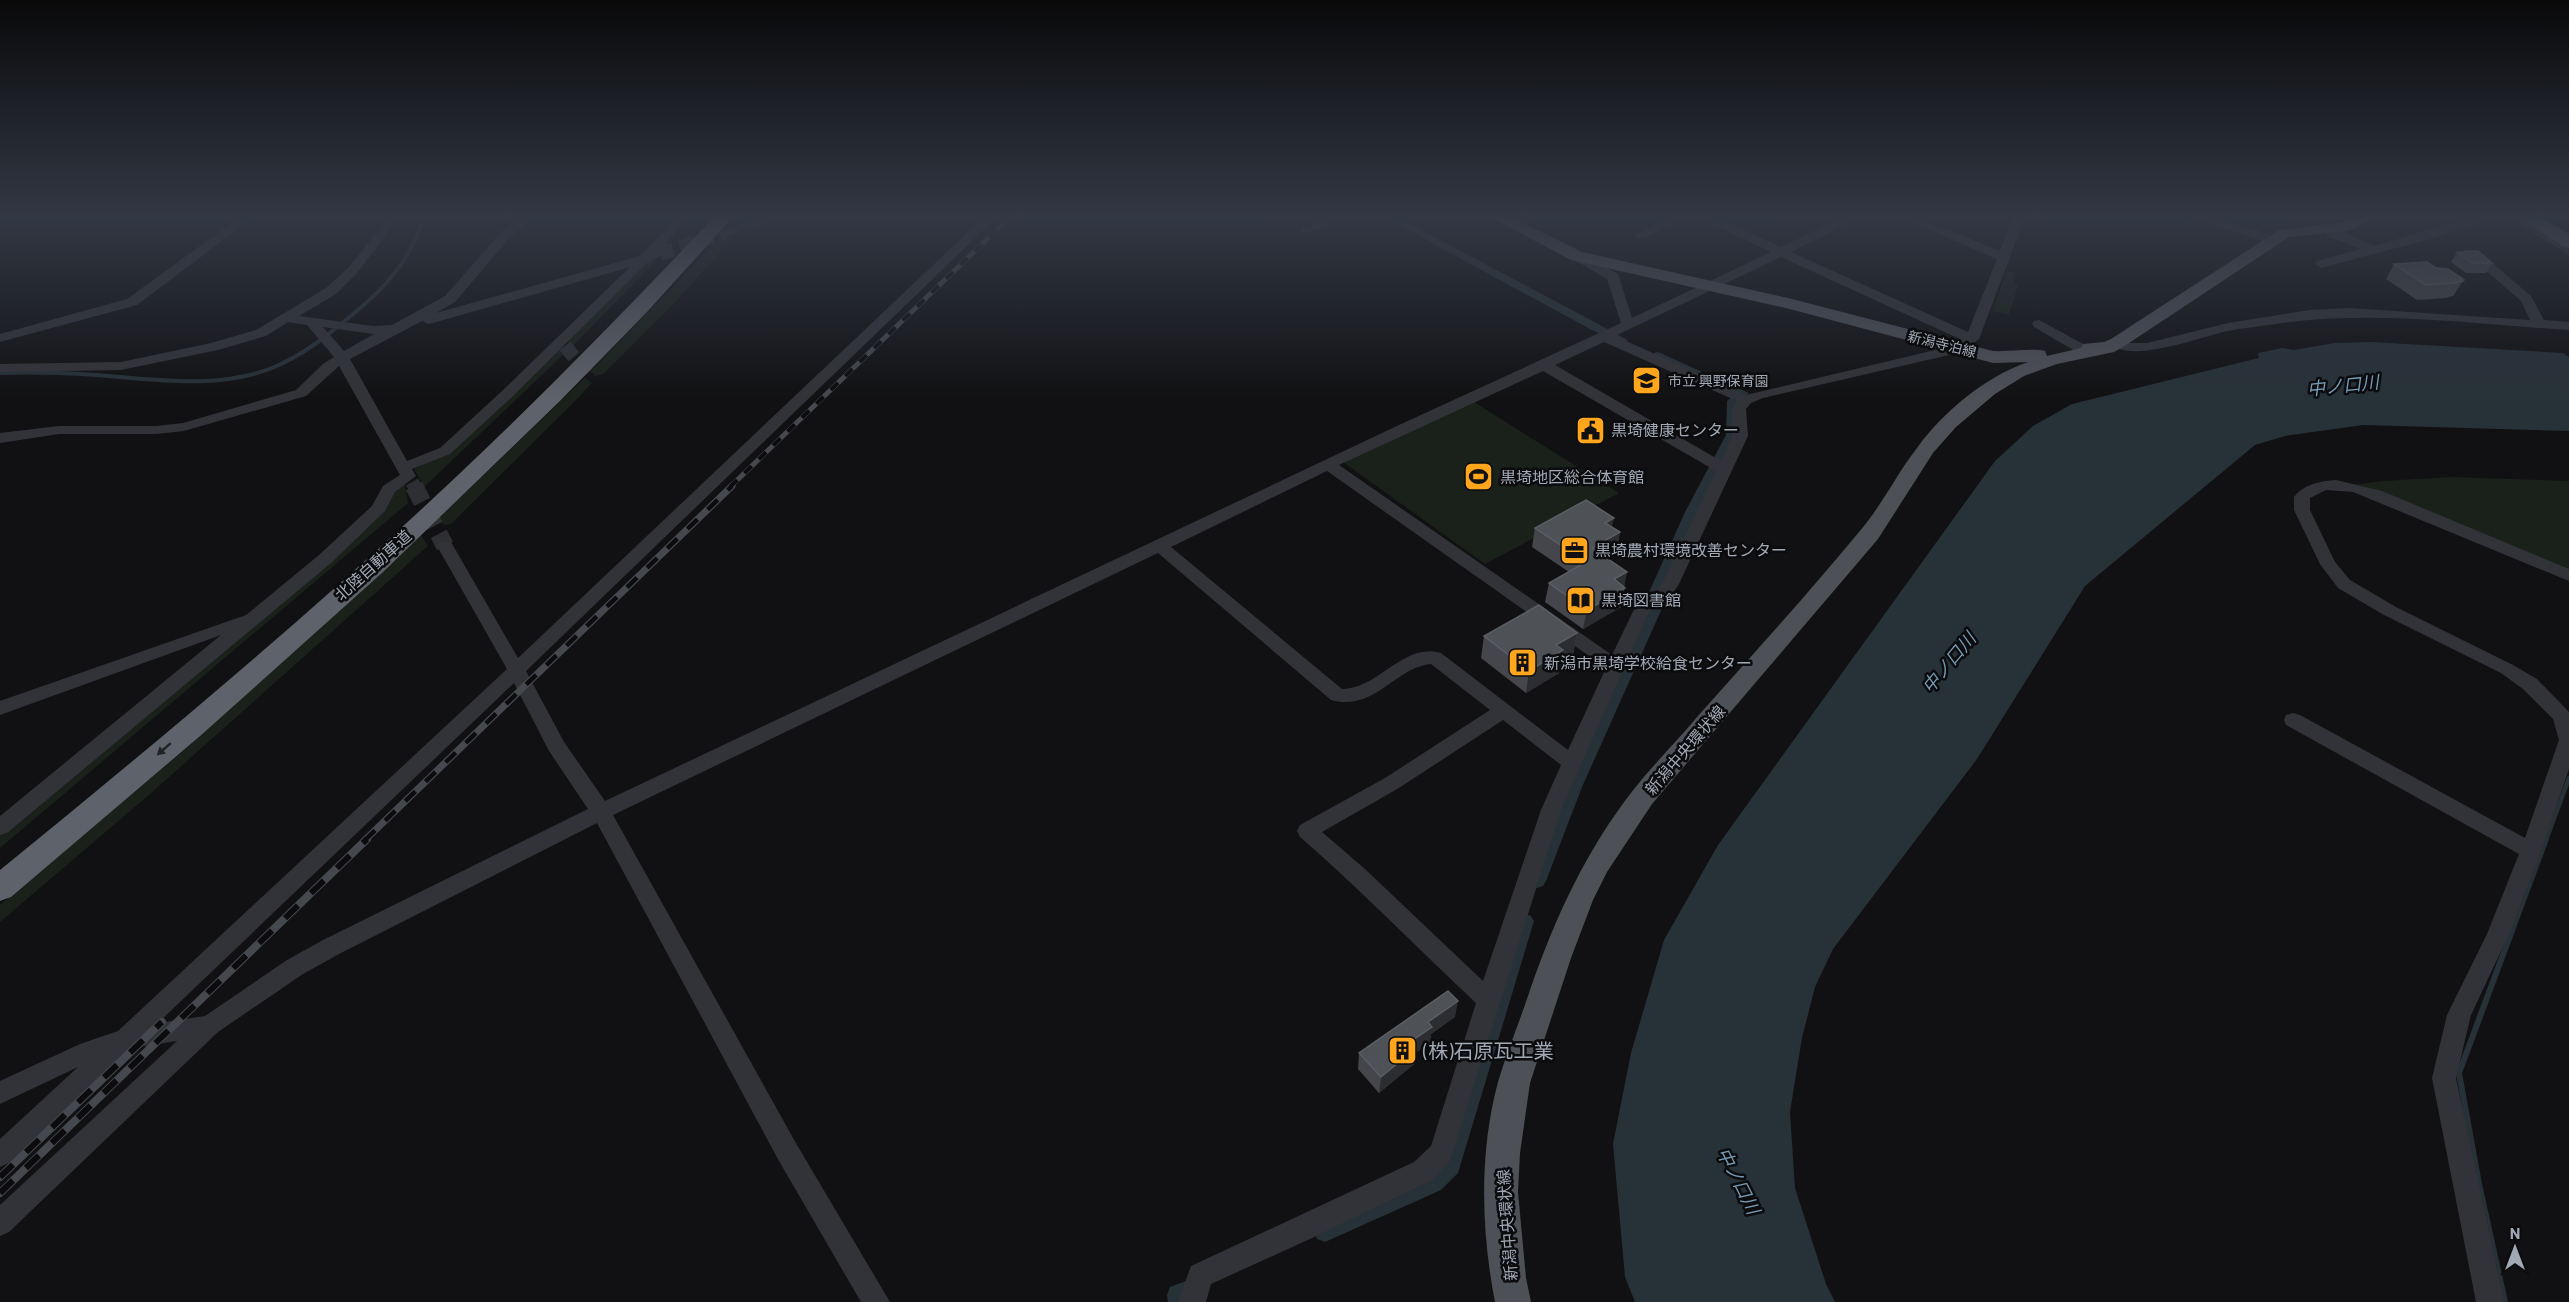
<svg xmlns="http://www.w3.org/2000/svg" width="2569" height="1302" font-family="Barlow,'Noto Sans JP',sans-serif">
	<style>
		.green { fill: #19211a }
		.water { fill: #273138 }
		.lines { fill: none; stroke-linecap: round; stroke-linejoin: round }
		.stream-far2 { stroke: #273138; stroke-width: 4 }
		.stream-far1 { stroke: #273138; stroke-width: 4.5 }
		.stream { stroke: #273138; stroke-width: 6 }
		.canal { fill: #273138; fill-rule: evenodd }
		.minor-tunnel-far1 { stroke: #2e2f33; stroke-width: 14; stroke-dasharray: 14 7; stroke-linecap: butt }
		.minor-tunnel { stroke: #2e2f33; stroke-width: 18; stroke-dasharray: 18 9; stroke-linecap: butt }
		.minor { fill: #323338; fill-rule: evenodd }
		.major { fill: #4e5058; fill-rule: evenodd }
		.highway { fill: #5e626a; fill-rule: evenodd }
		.rail-far2-casing { stroke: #45484e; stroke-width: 5 }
		.rail-far1-casing { stroke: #45484e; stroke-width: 7 }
		.rail-casing { stroke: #45484e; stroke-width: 8 }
		.rail-far2 { stroke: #0c0c0e; stroke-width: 4; stroke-dasharray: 10; stroke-linecap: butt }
		.rail-far1 { stroke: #0c0c0e; stroke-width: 4.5; stroke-dasharray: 14; stroke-linecap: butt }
		.rail { stroke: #0c0c0e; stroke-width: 6; stroke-dasharray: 18; stroke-linecap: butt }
		.wall { fill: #44464b }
		.shaded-wall { fill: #2b2d30 }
		.building { fill: #4e5156; stroke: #5b5f65; stroke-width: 1.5 }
		.oneway { fill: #202225 }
		.labels { text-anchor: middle; stroke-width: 5; stroke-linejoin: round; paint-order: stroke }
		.far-street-label { font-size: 14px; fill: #a1a9b5; stroke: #0c0c0e }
		.far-poi-label { font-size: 14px; fill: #a1a9b5; stroke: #0c0c0e; text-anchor: start }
		.poi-label { font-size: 16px; fill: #a1a9b5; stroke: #0c0c0e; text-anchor: start }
		.street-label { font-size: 16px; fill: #a1a9b5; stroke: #0c0c0e }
		.water-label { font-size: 18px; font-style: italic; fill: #749ab4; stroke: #0c0c0e }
		.near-poi-label { font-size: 20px; fill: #a1a9b5; stroke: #0c0c0e; text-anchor: start }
	</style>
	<rect width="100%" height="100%" fill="#111113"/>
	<!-- green -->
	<path class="green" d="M727 235 731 236 732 239 679 298 603 374 595 376 591 371 721 237Z
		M662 254 573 346 566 340 647 260Z
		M2006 271 2016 273 2013 283 2018 285 2009 315 1993 311Z
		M559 345 566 352 424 487 414 469 448 452Z
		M585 378 592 383 577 399 451 524 444 525 439 518Z
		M1474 402 1619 493 1485 564 1343 462Z
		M2452 477 2569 481V570L2454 522 2352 485 2382 481Z
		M405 484 408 503 0 848V832Z
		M421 535 428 546 150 794 0 922V905L187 748Z"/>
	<!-- water -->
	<path class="water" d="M2371 342 2563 353 2569 357V431L2363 425 2285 436 2255 445 2085 586 1977 759 1833 949 1815 987 1802 1038 1790 1112 1795 1188 1826 1284 1835 1302H1635L1625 1277 1613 1144 1631 1053 1664 940 1718 845 1995 461 2033 426 2072 404 2259 358 2258 353 2282 348 2294 350 2335 343Z"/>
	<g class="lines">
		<!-- stream-far2 -->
		<path class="stream-far2" d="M0 373C32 372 64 373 96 375 154 379 216 390 272 368 302 356 328 335 352 315 385 288 412 259 423 217"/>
		<!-- stream-far1 -->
		<path class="stream-far1" d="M2546 840 2569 778"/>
		<!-- stream -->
		<path class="stream" d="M2505 1302 2479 1184 2459 1073 2546 839"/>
		<!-- canal -->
		<path class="canal" d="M1384 217H1397L1628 340 1626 342H1618L1592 330Z
			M1658 352 1749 393 1739 402 1738 435 1699 512 1664 590V604L1582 787 1546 881 1543 886 1537 888 1531 886 1528 881 1566 787 1650 604V590L1685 512 1726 435 1727 401 1735 394 1654 357V353Z
			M1525 914 1531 916 1534 921 1458 1173 1441 1190 1325 1242 1317 1239 1314 1231 1317 1223 1427 1176 1442 1160 1516 921 1519 916Z
			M1199 1276 1207 1279 1210 1287 1207 1295 1190 1302H1168L1167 1295 1170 1287Z"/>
		<!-- minor-tunnel-far1 -->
		<path class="minor-tunnel-far1" d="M660 254 724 233
			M565 346 592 378
			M412 482 415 487"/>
		<!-- minor-tunnel -->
		<path class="minor-tunnel" d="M414 486 445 546"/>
		<!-- minor -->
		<path class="minor" d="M240 217H254L137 305 0 342V334L127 299Z
			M389 217H403L392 227 357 273 336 294 299 316 373 326 392 325 445 296 502 231 520 217H534L510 237 455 302 436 313 640 256 677 217H690L659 251H664L666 254 649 261 512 397 450 454 412 469 416 476 395 492 385 511 331 563 7 833 0 835V816L221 635 0 715V701L246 615 319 555 372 506 383 486 400 475 339 366 306 396 184 431 156 434H59L0 443V433L59 426H156L183 423 296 390 323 364 334 357 307 325 288 322 266 336 218 350 121 370 0 372V364L121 362 211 343 256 330 326 288 349 267ZM630 267 502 391 440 448 407 461 350 359 422 321 428 324 433 323ZM323 327 373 334H374L344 351Z
			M763 217H783L724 237 718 233 720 230Z
			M984 217H997L526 671 564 742 605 801 1399 425 1621 323 1607 279 1573 259 1571 256 1573 253H1581L1618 274 1632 318 1771 252 1698 217H1715L1781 247 1843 217H1860L1791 252 1968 332 1997 259 1900 217H1917L2000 251 2013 217H2025L1979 339 1962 352 1763 398 1751 403 1746 409 1748 436 1679 584 1669 599 1653 603 1561 810 1450 1161 1432 1180 1312 1238 1211 1284 1206 1302H1178L1191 1266 1414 1162 1431 1146 1476 1003C1417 948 1361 890 1300 837L1297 831 1300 825 1385 778 1490 710 1431 664C1395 667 1375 712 1331 700L1158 553 613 815 797 1145 890 1302H861L779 1161 597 823 339 954 303 974 218 1032 9 1232 0 1236V1205L177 1041 131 1048 9 1163 0 1167V1139L78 1067 0 1104V1081L80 1044 118 1031 507 669 437 546 439 542H451L518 658ZM1781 257 1962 340 1952 346 1746 395 1615 336ZM1604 342 1737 401 1732 409V436L1721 461 1555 365ZM1543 371 1716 471 1662 584 1657 591 1641 595 1612 655 1339 465ZM1327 471 1606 668 1568 750 1441 653C1403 642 1379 689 1342 689L1171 547ZM514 683 549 751 588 809 323 940 287 960 205 1016 158 1023ZM1503 720 1561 765 1541 810 1483 981 1365 869 1322 832 1399 788Z
			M1327 217H1345L1311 232H1303L1301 229Z
			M1669 217H1686L1645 238H1637L1635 235Z
			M2165 217H2215L2277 237 2279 240 2273 244 2201 221 2186 226Z
			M2471 217H2495L2430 239 2325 267 2321 268 2315 264 2317 261 2361 249 2327 236 2322 230 2324 227H2332L2375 246Z
			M2508 217H2523L2569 246V255Z
			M2478 253 2482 254 2531 296 2544 320 2569 322V330C2470 324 2368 309 2269 325 2256 327 2242 328 2228 331 2202 336 2130 365 2110 343L2117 339 2130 343H2147L2228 323 2310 310 2349 308 2530 320 2521 301 2474 260 2472 257 2474 254Z
			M2039 320 2085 345 2087 348 2080 352 2075 351 2034 327 2032 324 2034 321Z
			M2336 480 2382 491 2569 569V581L2353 492 2326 490 2310 498V510L2335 562 2350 580 2396 607 2513 665 2537 679 2569 712V769L2541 851 2509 934 2471 1015 2456 1078 2504 1302H2476L2432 1078 2447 1015 2487 934 2519 854 2286 725 2284 720 2286 715 2293 713 2300 715 2525 838 2559 740 2553 719 2523 689 2501 673 2384 615 2338 588 2320 564 2294 510V497C2304 484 2320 481 2336 480Z"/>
		<!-- major -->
		<path class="major" d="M1490 217H1511L1582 252 1788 298 1993 351C2008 352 2032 348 2045 351L2047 356 2081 348 2083 344 2104 342 2111 339 2279 230 2344 222 2353 217H2375L2348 231 2289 237 2123 347 2114 352 2057 364 2024 376 1995 394 1956 427 1933 453 1878 539 1652 804 1607 872 1593 900 1571 958 1530 1083 1520 1153 1518 1192 1526 1278 1531 1302H1495C1481 1231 1479 1152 1498 1082 1507 1051 1520 1021 1530 990 1555 918 1586 850 1634 789 1654 764 1677 741 1698 716 1752 655 1807 595 1859 532 1881 507 1896 475 1917 448 1944 411 1985 377 2028 362L1993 363 1786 308 1571 260Z"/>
		<!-- highway -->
		<path class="highway" d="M714 217H733L647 312 561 400 383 572 199 737 11 897 0 901V870C156 743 311 614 457 476 545 393 630 306 714 217Z
			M2519 217H2541L2569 234V248L2562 246Z"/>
		<defs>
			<path id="rail-far2" d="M730 487 1010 217"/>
			<path id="rail-far1" d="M365 840 732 486"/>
			<path id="rail" d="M0 1177 162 1022
				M0 1193 367 839"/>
		</defs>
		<!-- rail-far2 casing -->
		<use href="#rail-far2" class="rail-far2-casing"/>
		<!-- rail-far1 casing -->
		<use href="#rail-far1" class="rail-far1-casing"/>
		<!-- rail casing -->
		<use href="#rail" class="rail-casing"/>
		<!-- rail-far2 -->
		<use href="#rail-far2" class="rail-far2"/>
		<!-- rail-far1 -->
		<use href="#rail-far1" class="rail-far1"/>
		<!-- rail -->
		<use href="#rail" class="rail"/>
	</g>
	<!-- wall -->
	<path class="wall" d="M2466 251 2492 263 2486 273H2466L2451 262 2457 252H2465Z
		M2394 264 2436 268 2463 279 2461 280 2463 281 2453 296 2448 297 2447 298 2417 300 2386 279Z
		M1612 527 1620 532 1616 552 1606 557 1624 587 1621 607 1583 629 1545 602 1549 583 1569 572 1532 547 1535 528Z
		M1577 633 1573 655 1561 662 1559 673 1526 693 1481 658 1484 636Z
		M1455 1017 1431 1034 1430 1043 1415 1053 1414 1064 1379 1093 1358 1069 1359 1053Z"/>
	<!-- shaded-wall -->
	<path class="shaded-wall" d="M1614 518 1610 537 1605 523Z
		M1620 532 1616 552 1589 567 1592 548Z
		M1627 572 1624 589 1625 588 1621 607 1583 629 1587 610 1614 579Z
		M1577 633 1573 655 1561 662 1559 673 1526 693 1529 671 1556 645Z
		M1458 1001 1455 1017 1431 1034 1430 1043 1415 1053 1414 1064 1379 1093 1381 1077 1428 1022Z"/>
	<!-- building -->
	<path class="building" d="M2466 251H2478L2492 263H2472L2457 252H2467Z
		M2427 262 2436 268 2448 269 2463 279H2459L2463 281 2455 282 2457 283 2426 285 2394 264Z
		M1586 500 1614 518 1605 523 1620 532 1592 548 1627 572 1614 579 1625 588 1587 610 1549 583 1586 562 1535 528Z
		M1539 605 1577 633 1556 645 1563 650 1529 671 1484 636Z
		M1448 991 1458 1001 1428 1022 1432 1027 1410 1042 1416 1048 1381 1077 1359 1053Z"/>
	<!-- one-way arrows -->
	<defs><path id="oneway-solid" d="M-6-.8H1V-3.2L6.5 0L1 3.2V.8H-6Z" transform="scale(1.5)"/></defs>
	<use class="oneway" href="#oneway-solid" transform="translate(164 749) rotate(139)"/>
	<!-- sky -->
	<linearGradient id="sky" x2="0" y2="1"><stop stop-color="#09090a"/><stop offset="0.54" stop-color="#323844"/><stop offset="1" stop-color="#323844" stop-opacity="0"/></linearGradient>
	<rect width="2569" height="400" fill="url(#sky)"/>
	<!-- icons -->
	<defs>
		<symbol id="school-square" viewBox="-11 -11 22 22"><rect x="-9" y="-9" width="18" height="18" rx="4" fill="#ffa61d" stroke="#0c0c0e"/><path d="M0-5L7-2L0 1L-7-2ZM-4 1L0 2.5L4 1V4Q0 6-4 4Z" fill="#111"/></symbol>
		<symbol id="civic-square" viewBox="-11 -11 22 22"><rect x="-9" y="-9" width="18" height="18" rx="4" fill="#ffa61d" stroke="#0c0c0e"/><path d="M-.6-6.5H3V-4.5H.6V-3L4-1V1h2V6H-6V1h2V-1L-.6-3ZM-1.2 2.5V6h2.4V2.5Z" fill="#111"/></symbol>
		<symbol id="stadium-square" viewBox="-11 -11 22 22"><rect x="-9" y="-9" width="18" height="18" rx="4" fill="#ffa61d" stroke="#0c0c0e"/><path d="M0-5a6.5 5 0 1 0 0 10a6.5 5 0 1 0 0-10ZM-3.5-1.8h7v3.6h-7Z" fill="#111"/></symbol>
		<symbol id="office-square" viewBox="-11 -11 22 22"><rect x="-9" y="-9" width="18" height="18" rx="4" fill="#ffa61d" stroke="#0c0c0e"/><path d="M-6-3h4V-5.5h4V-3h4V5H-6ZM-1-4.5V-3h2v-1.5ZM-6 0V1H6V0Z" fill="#111"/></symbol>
		<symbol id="library-square" viewBox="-11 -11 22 22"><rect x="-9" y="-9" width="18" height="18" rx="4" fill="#ffa61d" stroke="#0c0c0e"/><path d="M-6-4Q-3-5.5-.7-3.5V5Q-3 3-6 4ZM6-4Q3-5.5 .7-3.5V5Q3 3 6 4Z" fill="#111"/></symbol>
		<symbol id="building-square" viewBox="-11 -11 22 22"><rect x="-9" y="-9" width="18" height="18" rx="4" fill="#ffa61d" stroke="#0c0c0e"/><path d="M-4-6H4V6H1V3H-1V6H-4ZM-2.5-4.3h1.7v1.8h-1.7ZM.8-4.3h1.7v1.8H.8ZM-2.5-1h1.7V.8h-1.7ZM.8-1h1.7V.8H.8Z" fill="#111"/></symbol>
	</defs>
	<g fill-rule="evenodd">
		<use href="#school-square" x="1630" y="364" width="33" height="33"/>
		<use href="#civic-square" x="1574" y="414" width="33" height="33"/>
		<use href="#stadium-square" x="1462" y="460" width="33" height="33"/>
		<use href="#office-square" x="1558" y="534" width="33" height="33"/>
		<use href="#library-square" x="1564" y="584" width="33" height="33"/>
		<use href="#building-square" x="1506" y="646" width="33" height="33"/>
		<use href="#building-square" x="1386" y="1034" width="33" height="33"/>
	</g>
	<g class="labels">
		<!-- far-street labels -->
		<g class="far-street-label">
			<text transform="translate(1942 344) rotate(14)" y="5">新潟寺泊線</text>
		</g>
		<!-- far-poi labels -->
		<g class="far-poi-label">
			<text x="1668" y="386">市立 興野保育園</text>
		</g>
		<!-- poi labels -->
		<g class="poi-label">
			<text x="1611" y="436">黒埼健康センター</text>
			<text x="1500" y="483">黒埼地区総合体育館</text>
			<text x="1595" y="556">黒埼農村環境改善センター</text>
			<text x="1601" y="606">黒埼図書館</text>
			<text x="1544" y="669">新潟市黒埼学校給食センター</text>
		</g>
		<!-- street labels -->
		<g class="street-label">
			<text transform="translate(373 565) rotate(-42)" y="6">北陸自動車道</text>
			<text transform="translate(1685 750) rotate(-49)" y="6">新潟中央環状線</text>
			<text transform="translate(1507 1225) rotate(-94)" y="6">新潟中央環状線</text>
		</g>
		<!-- water labels -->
		<g class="water-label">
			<text transform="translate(2343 386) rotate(-6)" y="6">中ノ口川</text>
			<text transform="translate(1949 663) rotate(-50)" y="6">中ノ口川</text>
			<text transform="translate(1738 1181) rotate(63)" y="6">中ノ口川</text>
		</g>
		<!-- near-poi labels -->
		<g class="near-poi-label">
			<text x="1423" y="1058">(株)石原瓦工業</text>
		</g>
	</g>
	<!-- north arrow -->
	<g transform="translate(2515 1248)" stroke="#0c0c0e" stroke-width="4.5" paint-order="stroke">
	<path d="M0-4.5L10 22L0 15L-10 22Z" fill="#a1a9b5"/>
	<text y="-9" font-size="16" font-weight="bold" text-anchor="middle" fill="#a1a9b5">N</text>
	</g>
</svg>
